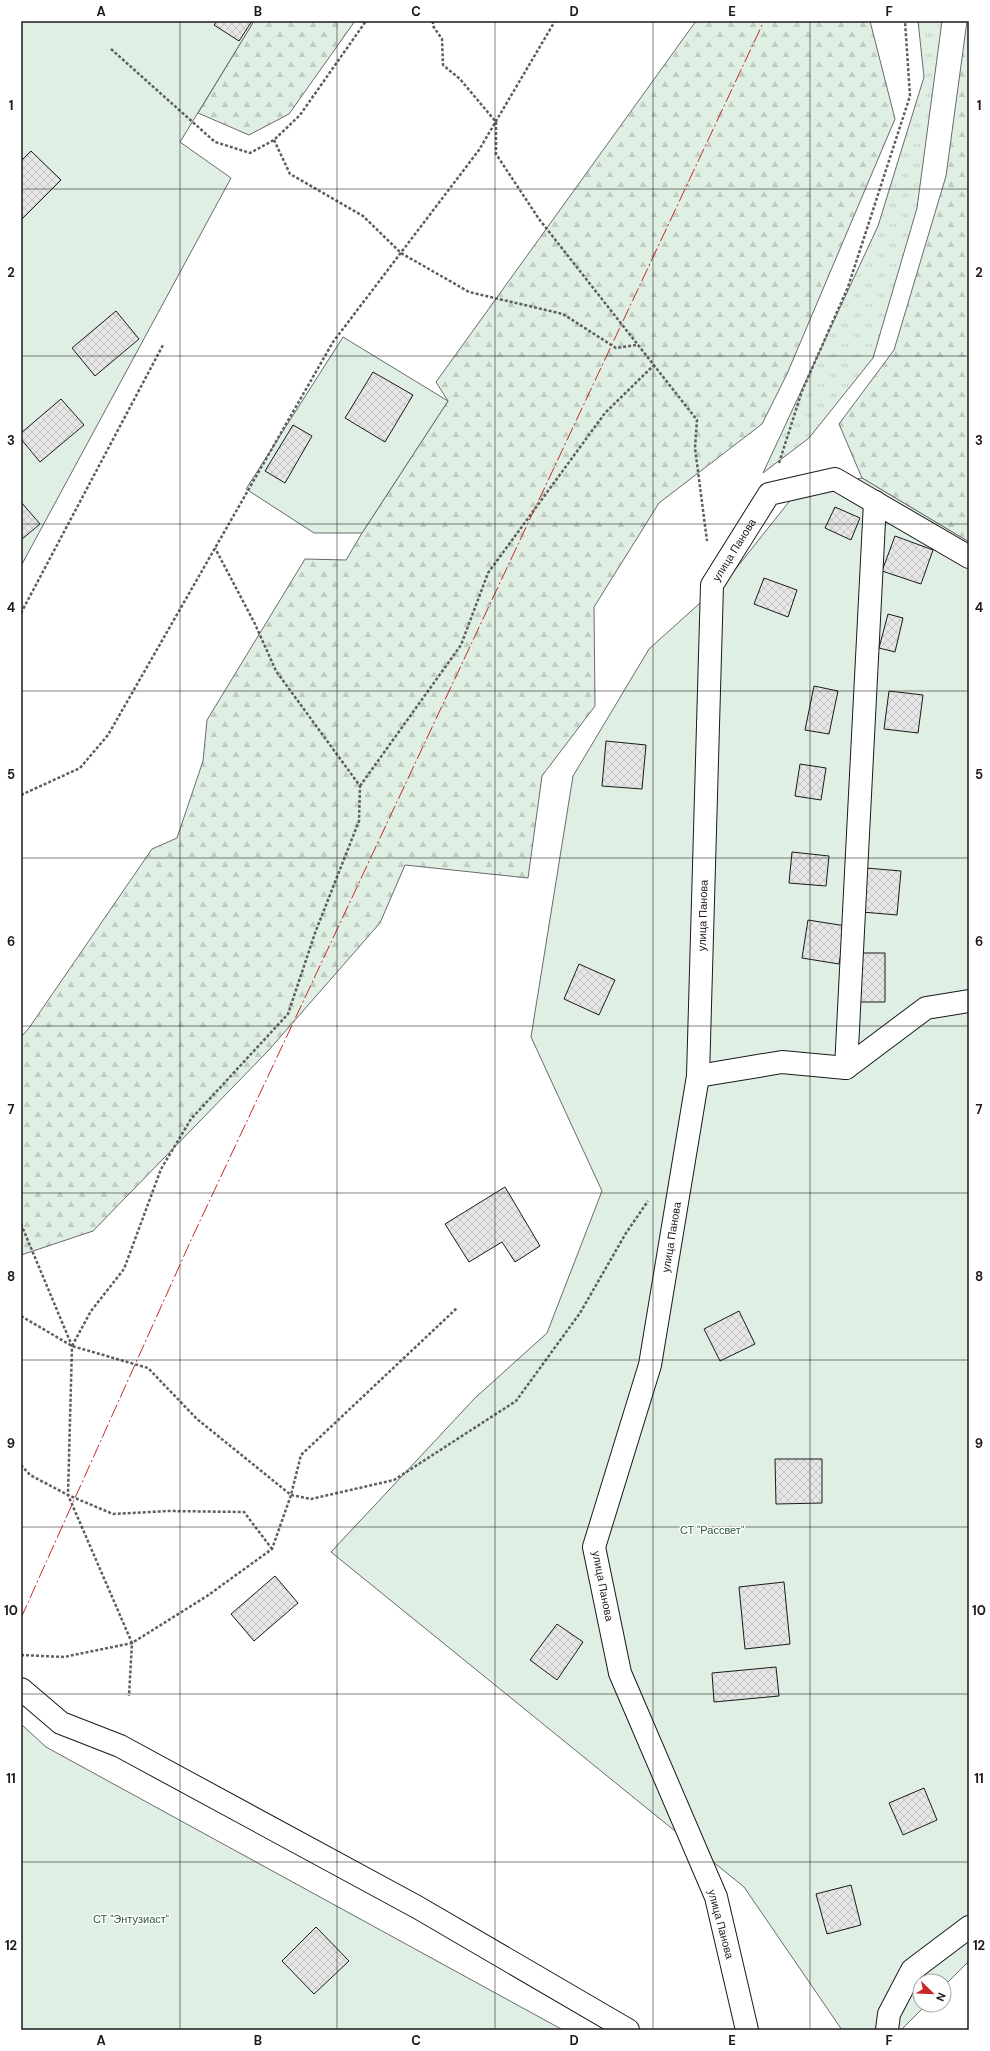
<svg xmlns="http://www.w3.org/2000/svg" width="990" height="2051" font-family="'DM Sans',sans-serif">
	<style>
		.grass { fill: url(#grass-tufts); stroke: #6a6a6a }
		.forest { fill: url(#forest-firs); stroke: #6a6a6a }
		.garden { fill: #e0efe3; stroke: #6a6a6a }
		.building { fill: url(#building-cross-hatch); stroke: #1a1a1a }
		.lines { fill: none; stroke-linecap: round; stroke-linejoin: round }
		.street-casing { stroke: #1a1a1a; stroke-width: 24 }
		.path { stroke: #5f5f5f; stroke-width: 2.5; stroke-dasharray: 3 2; stroke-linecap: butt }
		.street { stroke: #fff; stroke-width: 22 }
		.power { stroke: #c62828; stroke-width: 1; stroke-dasharray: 14 3 2 3; stroke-linecap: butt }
		.grid { fill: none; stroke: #1a1a1a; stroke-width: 1; stroke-opacity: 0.55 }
		.labels { text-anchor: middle; stroke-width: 3; stroke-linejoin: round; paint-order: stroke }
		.street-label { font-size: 11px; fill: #1a1a1a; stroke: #fff }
		.park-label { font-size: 11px; fill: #2b5a34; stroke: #fff }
		.neatline { fill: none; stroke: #1a1a1a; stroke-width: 1.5 }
		.grid-label { font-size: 13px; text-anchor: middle; font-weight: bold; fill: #1a1a1a }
	</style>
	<defs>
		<pattern id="grass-tufts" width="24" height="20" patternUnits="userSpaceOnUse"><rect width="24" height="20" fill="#e0efe3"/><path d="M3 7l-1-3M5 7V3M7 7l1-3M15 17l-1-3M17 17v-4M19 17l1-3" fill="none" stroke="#c0ccc2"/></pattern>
		<pattern id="forest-firs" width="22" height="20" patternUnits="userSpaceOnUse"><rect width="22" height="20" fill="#e0efe3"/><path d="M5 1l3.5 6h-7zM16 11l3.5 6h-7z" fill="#c0ccc2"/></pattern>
		<pattern id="building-cross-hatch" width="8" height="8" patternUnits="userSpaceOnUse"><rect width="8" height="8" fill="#e6e6e6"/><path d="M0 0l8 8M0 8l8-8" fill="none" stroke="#c5c5c5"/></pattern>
	</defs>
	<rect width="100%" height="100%" fill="#fff"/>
	<!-- grass -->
	<path class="grass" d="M918 21H942L917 208 873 358 809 438 763 473 878 226 924 77Z"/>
	<!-- forest -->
	<path class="forest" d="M254 21H355L289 114 249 135 198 113Z
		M696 21H870L895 119 787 374 762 424 659 503 594 607 595 706 542 776 528 878 405 865 380 923 268 1051 93 1231 21 1255V1037L29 1028 152 849 177 838 203 761 207 720 305 559 346 560 362 533 448 401 436 382Z
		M967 21H969V542L862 478 839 424 894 350 946 176Z"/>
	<!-- garden -->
	<path class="garden" d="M21 21H254L180 142 231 178 21 566Z
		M343 337 448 401 362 533H314L246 489Z
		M862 478 969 542V1961L944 1986V1981H920V2005H926L901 2030H842L744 1887 331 1552 475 1398 547 1333 602 1191 531 1037 573 776 649 649 730 576 796 493Z
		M21 1724 46 1747 563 2030H21Z"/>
	<!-- building -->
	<path class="building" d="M217 21H252L239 41 214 25Z
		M31 151 61 180 21 220V161Z
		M116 311 139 339 95 376 72 348Z
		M373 372 413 395 385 442 345 418Z
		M61 399 84 425 40 462 21 439V433Z
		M293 425 312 436 285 483 265 471Z
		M21 502 40 524 21 540Z
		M835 507 860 518 851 540 825 528Z
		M895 536 933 550 921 584 882 571Z
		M764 578 797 590 788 617 754 604Z
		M888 614 903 618 895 652 879 648Z
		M814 686 838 691 829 734 805 730Z
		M889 691 923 695 918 733 884 729Z
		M606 741 646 745 642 789 602 786Z
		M800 764 826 768 821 800 795 796Z
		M792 852 829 856 826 886 789 883Z
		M866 868 901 871 897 915 862 912Z
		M808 920 846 926 839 964 802 958Z
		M860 953H885V1002H859Z
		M579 964 615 980 599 1015 564 999Z
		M505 1187 540 1246 515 1262 502 1242 469 1262 445 1224Z
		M739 1311 755 1344 720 1361 704 1329Z
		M775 1459H822V1503L776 1504Z
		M275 1576 298 1603 254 1641 231 1614Z
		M784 1582 790 1644 745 1649 739 1587Z
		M557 1624 583 1642 557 1680 530 1660Z
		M776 1667 779 1696 714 1702 712 1673Z
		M924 1788 937 1820 903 1835 889 1803Z
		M851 1885 861 1925 827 1934 816 1894Z
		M316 1927 349 1961 314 1994 282 1961Z"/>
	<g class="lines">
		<defs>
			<g id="street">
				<path d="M846 1068 926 1008 969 1001"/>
				<path d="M698 1076 782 1062 846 1068 875 502"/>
				<path d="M21 1689 61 1723 120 1746 417 1907 628 2030"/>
				<path id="s1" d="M747 2030 716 1897 620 1673 594 1547 650 1365 698 1076 712 585 769 494 835 479 969 557"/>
				<path d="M887 2030 889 2014 912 1970 969 1927"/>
			</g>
		</defs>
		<!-- street casing -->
		<use href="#street" class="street-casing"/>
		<!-- path -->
		<path class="path" d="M433 21V26L442 39 443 65 460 79 496 122V154L539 219 697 420 695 448 707 541
			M111 49 215 142 250 153 274 140 300 115 366 21
			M274 140 290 174 363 216 401 253 469 292 563 314 616 348 636 345
			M779 463 802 391 848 287 910 96 905 21
			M21 613 163 345
			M360 786 461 645 488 573 605 413 653 366
			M21 795 80 768 108 735 333 342 479 150 555 21
			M21 1224 72 1346 68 1495 132 1643 129 1696
			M21 1316 72 1346 148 1368 197 1419 291 1495 311 1499 394 1480 516 1401 580 1313 626 1233 648 1201
			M72 1346 91 1311 124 1269 161 1169 191 1119 288 1014 315 933 359 821 360 786 276 671 255 624 215 548
			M21 1465 30 1475 68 1495 113 1514 168 1511 244 1512 272 1549
			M21 1655 64 1657 132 1643 207 1596 272 1549 291 1495 301 1455 457 1308"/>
		<!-- street -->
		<use href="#street" class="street"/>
		<!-- power -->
		<path class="power" d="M21 1618 192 1238 764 21"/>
	</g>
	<!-- grid -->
	<path class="grid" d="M180 21V2030M337 21V2030M495 21V2030M653 21V2030M810 21V2030M21 189H969M21 356H969M21 524H969M21 691H969M21 858H969M21 1026H969M21 1193H969M21 1360H969M21 1527H969M21 1694H969M21 1862H969"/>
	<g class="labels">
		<!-- street labels -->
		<g class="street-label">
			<text dy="4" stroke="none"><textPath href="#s1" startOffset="1525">улица Панова</textPath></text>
			<text dy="4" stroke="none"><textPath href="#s1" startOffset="1153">улица Панова</textPath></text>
			<text dy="4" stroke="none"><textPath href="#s1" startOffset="829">улица Панова</textPath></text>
			<text transform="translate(603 1586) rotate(79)" y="4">улица Панова</text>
			<text transform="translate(721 1924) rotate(75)" y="4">улица Панова</text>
		</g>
		<!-- park labels -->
		<g class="park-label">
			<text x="712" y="1534">СТ "Рассвет"</text>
			<text x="131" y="1923">СТ "Энтузиаст"</text>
		</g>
	</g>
	<!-- border -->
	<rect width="990" height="2051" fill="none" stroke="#ffffff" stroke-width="44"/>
	<!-- north arrow -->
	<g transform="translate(932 1993) rotate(113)"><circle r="19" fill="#ffffff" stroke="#a3a3a3"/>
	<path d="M0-3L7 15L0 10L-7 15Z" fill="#c62828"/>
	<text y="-6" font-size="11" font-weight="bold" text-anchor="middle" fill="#1a1a1a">N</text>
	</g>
	<rect x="22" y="22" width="946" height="2007" class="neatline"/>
	<g class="grid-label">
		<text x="101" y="16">A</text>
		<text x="258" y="16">B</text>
		<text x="416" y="16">C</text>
		<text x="574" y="16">D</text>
		<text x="732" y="16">E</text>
		<text x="889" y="16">F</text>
		<text x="11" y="110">1</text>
		<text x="979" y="110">1</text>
		<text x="11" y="277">2</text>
		<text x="979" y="277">2</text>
		<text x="11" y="445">3</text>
		<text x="979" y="445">3</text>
		<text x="11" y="612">4</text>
		<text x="979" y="612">4</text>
		<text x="11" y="779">5</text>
		<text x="979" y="779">5</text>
		<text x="11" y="946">6</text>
		<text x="979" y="946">6</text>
		<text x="11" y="1114">7</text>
		<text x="979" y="1114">7</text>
		<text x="11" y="1281">8</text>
		<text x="979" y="1281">8</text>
		<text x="11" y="1448">9</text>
		<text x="979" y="1448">9</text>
		<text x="11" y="1615">10</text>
		<text x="979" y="1615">10</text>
		<text x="11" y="1783">11</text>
		<text x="979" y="1783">11</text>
		<text x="11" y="1950">12</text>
		<text x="979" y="1950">12</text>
		<text x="101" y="2045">A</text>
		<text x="258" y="2045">B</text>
		<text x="416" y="2045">C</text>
		<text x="574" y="2045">D</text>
		<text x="732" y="2045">E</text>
		<text x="889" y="2045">F</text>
	</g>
</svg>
